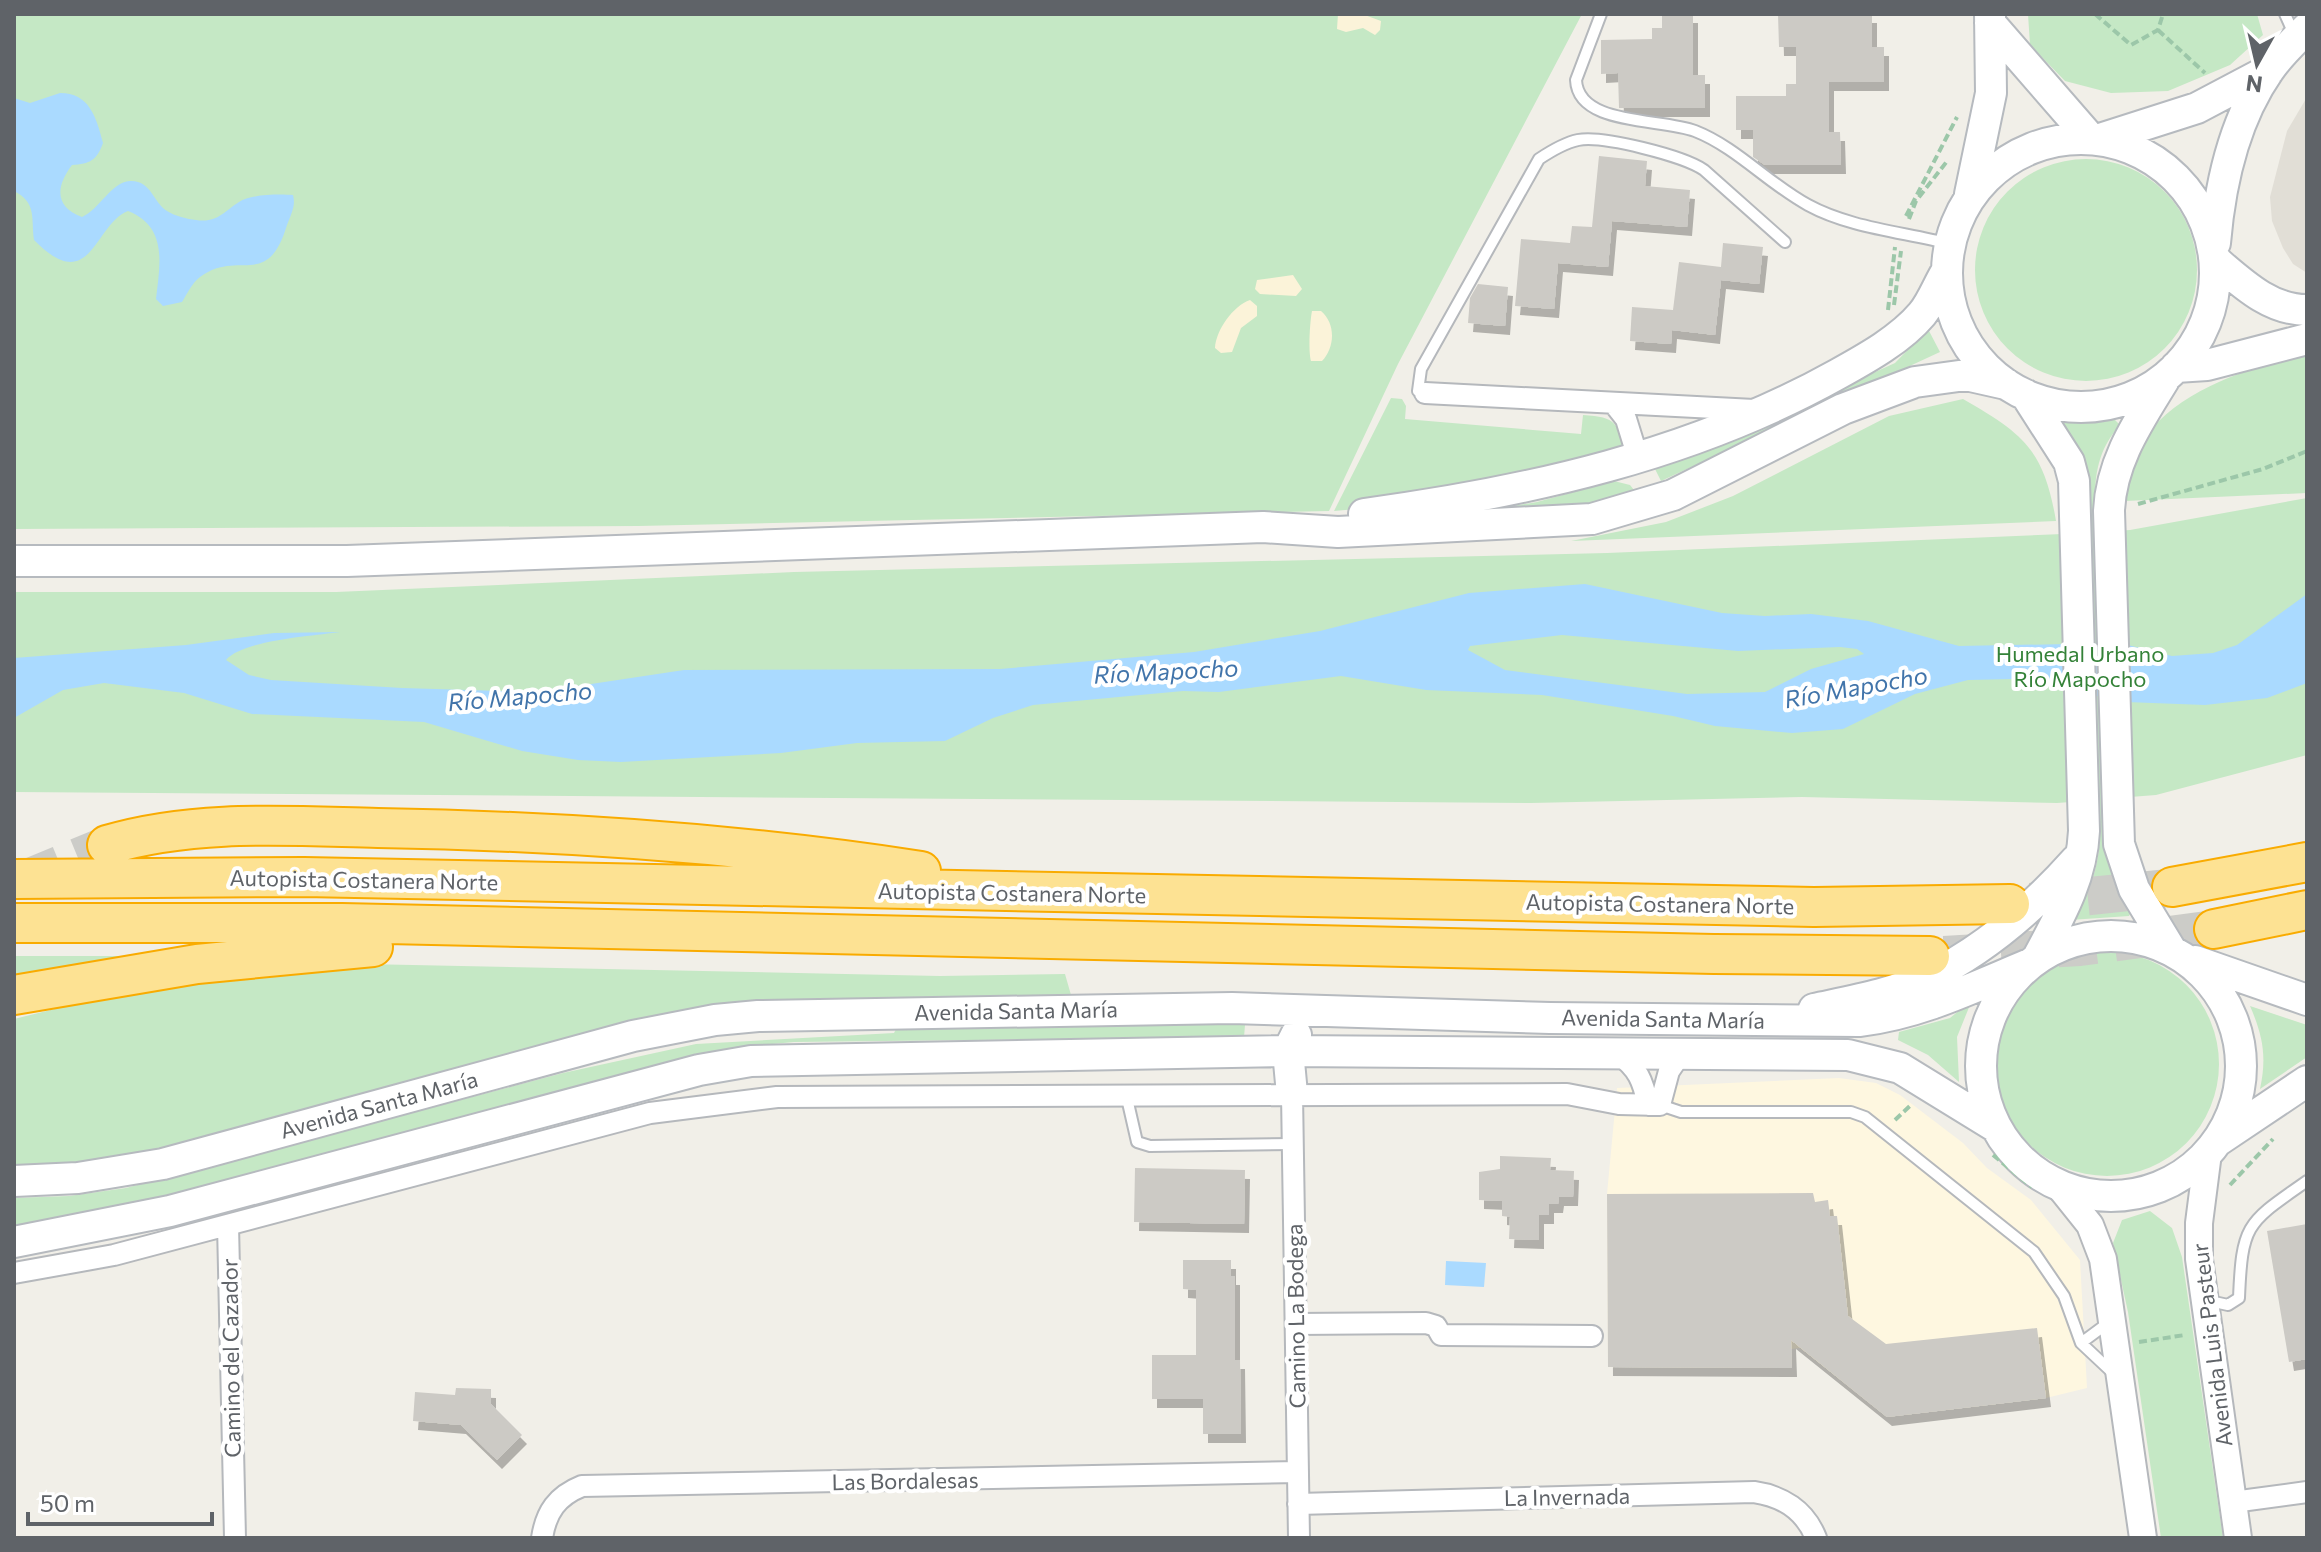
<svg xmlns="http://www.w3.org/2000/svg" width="2321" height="1552" font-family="Commissioner,sans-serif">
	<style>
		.commercial { fill: #fef7e0 }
		.education { fill: #e1ded6 }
		.green { fill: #c5e8c5 }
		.sand { fill: #fbf3d9 }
		.water { fill: #aadaff; fill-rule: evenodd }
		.building { fill: #cccac5; filter: url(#shadow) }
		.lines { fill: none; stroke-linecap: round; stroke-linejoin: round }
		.motorway-tunnel { stroke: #ccccc8; stroke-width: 38; stroke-dasharray: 38 19; stroke-linecap: butt }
		.service-casing { stroke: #b5b8bc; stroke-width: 14 }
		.minor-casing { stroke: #b5b8bc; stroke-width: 24 }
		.tertiary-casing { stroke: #b5b8bc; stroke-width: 30 }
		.secondary-casing { stroke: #b6babf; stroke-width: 34 }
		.motorway-casing { stroke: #f9ab00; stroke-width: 42 }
		.path { stroke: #9cc7a9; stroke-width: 4; stroke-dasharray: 8 4; stroke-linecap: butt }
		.service { stroke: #fff; stroke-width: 10 }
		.minor { stroke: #fff; stroke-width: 20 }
		.tertiary { stroke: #fff; stroke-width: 26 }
		.secondary { stroke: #fff; stroke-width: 30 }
		.motorway { stroke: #fde293; stroke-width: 38 }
		.labels { text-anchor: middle; stroke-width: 8; stroke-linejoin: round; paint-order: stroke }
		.park-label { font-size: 22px; fill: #348238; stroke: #fff }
		.street-label { font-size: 22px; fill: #5f6368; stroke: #fff }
		.water-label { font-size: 24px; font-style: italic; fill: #4174aa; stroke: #fff }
	</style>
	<defs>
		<filter id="shadow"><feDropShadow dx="5" dy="9" stdDeviation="0" flood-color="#0004"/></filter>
	</defs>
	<rect width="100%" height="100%" fill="#f1efe8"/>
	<!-- commercial -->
	<path class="commercial" d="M1839 1078 1876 1083 1900 1095 1963 1143 1987 1168 2031 1200 2080 1260 2087 1388 2046 1398 1887 1417 1800 1348 1791 1349 1792 1368 1608 1367 1607 1194 1617 1088Z"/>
	<!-- education -->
	<path class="education" d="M2307 97V273L2293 264 2283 248 2272 221 2270 197 2287 131Z"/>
	<!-- green -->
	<path class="green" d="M14 14H1582L1398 364 1329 511 638 526 14 529Z
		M2028 14H2257L2263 35 2230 65 2168 91 2111 93 2065 81 2030 45Z
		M1975 270a111 111 0 1 1 222 0a111 111 0 1 1-222 0Z
		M1928 329 1940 352 1661 481 1652 463 1702 451 1895 363Z
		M2307 353V493L2125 501C2129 481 2133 453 2145 437 2182 387 2251 368 2307 353Z
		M1391 398 1402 399 1406 406 1405 419 1581 434 1583 415C1617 417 1618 423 1625 455L1379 507 1334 511Z
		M1963 399C2024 434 2044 450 2056 521L1571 541 1666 522 1733 496 1889 416Z
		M2112 417 2120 425C2091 457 2094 492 2097 532L2130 530 2307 498V755L2156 795 2104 799C2105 841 2106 875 2132 910L2129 916 2070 920C2099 880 2103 848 2098 800L2057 803 1802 797 1531 803 14 792V592H336L794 572 1607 553 2087 533 2058 423 2060 418Z
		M1614 481 1630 485 1638 495 1572 513 1483 511 1537 502Z
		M1995 1064a112 112 0 1 1 224 0a112 112 0 1 1-224 0Z
		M14 956H148L14 984Z
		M315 963 940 976 1065 974 1071 995 763 1001 159 1152 108 1161 14 1168V1019L87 1001Z
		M1972 1000 1957 1037 1959 1082 1928 1055 1898 1040 1899 1032 1950 1018Z
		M2250 1006 2307 1025V1057L2260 1089C2267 1057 2263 1036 2250 1006Z
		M1038 1025H1245L1244 1037 794 1042 750 1046 165 1200 14 1230V1198L69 1196 126 1188 563 1073 696 1044 894 1033 896 1029Z
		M2150 1211 2172 1228 2182 1257 2223 1538H2161L2128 1312 2113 1243 2122 1220Z"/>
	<!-- sand -->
	<path class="sand" d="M1338 14H1362L1381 21 1380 30 1375 35 1363 28 1346 32 1337 29Z
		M1293 275 1302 289 1296 296 1260 294 1255 289 1257 280Z
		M1250 300 1257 306V316L1241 328 1232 352 1221 353 1215 348C1216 330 1233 306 1250 300Z
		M1312 311H1321C1336 324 1335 347 1322 361H1311C1308 351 1310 321 1312 311Z"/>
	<!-- water -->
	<path class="water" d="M60 93C89 93 96 116 103 143 97 160 90 164 72 165 56 186 54 207 82 217 100 209 111 182 130 181 151 180 153 202 167 211 175 216 187 219 196 220 218 223 223 212 239 202 251 194 279 194 293 195 296 206 291 214 287 225 267 291 239 248 200 277 192 283 187 294 182 302L163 306 156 299C160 264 168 227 128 211 94 224 91 298 34 240 31 217 37 203 14 191V98L30 103Z
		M1585 584 1722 613 1765 616 1811 614 1868 621 1959 646 2120 643 2172 656 2213 653 2237 645 2307 594V683L2267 698 2205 705 2126 702 2013 679 1968 680 1915 694 1843 729 1792 733 1715 726 1673 716 1542 695 1426 690 1341 676 1219 692 1183 691 1033 705 993 718 945 741 857 743 781 753 621 762 578 760 522 751 424 722 252 714 184 693 104 683 63 690 14 718V658L186 645 274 633 340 632C313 636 243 640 226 660L249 675 271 680 402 688 538 692 684 670 1000 669 1194 652 1320 631 1469 593ZM1562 635 1738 651 1840 647 1857 649 1864 654 1811 669 1765 692 1687 694 1505 670 1468 650 1470 646Z
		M1446 1261 1486 1263 1484 1287 1445 1285Z"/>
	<!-- building -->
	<path class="building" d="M1662 14H1693V75H1705V108H1619L1618 73 1601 74V40L1652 39V28H1662Z
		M1778 14H1872V47H1884V82H1829V132H1840L1841 165H1765L1753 157V130H1736V96H1786V84H1796V47H1779Z
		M1599 156 1647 161 1645 186 1690 190 1687 227 1612 221 1608 267 1558 263 1554 309 1515 306 1521 239 1570 243 1572 226 1592 227Z
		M1723 243 1763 247 1759 284 1721 280 1715 335 1672 330 1671 344 1630 341 1632 307 1673 310 1679 262 1721 267Z
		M1478 284 1508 287 1505 326 1468 323 1470 298Z
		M1500 1156 1551 1158 1550 1170 1574 1171 1573 1197H1559L1558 1204H1549V1215H1539V1240L1509 1239 1510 1217 1502 1216V1201L1479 1200V1172L1500 1169Z
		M1135 1168 1245 1170 1244 1224 1134 1222Z
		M1813 1193 1815 1202 1828 1200 1830 1216H1837L1848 1316 1886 1344 2037 1328 2046 1398 1887 1417 1791 1340 1792 1368 1608 1367 1607 1194Z
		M2307 1224V1359L2289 1362 2267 1231Z
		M1183 1260H1231V1276H1235V1360H1240L1241 1434H1203V1399H1152V1355H1196V1290L1183 1289Z
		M456 1388 491 1389V1404L522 1435 497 1460 461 1425 413 1421 415 1392 455 1395Z"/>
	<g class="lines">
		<!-- motorway-tunnel -->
		<path class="motorway-tunnel" d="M25 879 107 845
			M2031 902 2169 888
			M1944 955 2080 947 2214 929"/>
		<defs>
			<path id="service" d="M1601 14 1576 80C1578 126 1661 118 1695 131 1736 147 1769 184 1808 205 1850 228 1904 232 1950 244
				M2285 14 2294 34
				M1425 393 1418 391 1421 369 1539 159C1551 151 1564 143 1578 140 1602 135 1684 156 1704 170L1785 242
				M1126 1094 1137 1142 1150 1146 1293 1144
				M1660 1105 1681 1112H1851L1865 1117 2034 1252 2064 1296 2081 1343 2113 1373
				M2205 1300 2228 1305 2239 1298C2242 1223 2247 1223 2307 1181
				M2081 1343 2108 1323"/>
			<path id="minor" d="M1425 393 1754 410
				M1615 405 1626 419 1638 458
				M1618 1054C1638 1068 1643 1081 1648 1105
				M1292 1094 1299 1538
				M228 1225 235 1538
				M14 1273 114 1255 650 1113 777 1097 1567 1094 1619 1104 1660 1105 1669 1071 1680 1055
				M1296 1324 1426 1323 1436 1326 1441 1335 1592 1336
				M2233 1502 2307 1492
				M1298 1504 1754 1492C1782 1496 1805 1510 1816 1538
				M542 1538C546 1512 557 1496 582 1486L1298 1472"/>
			<path id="tertiary" d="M2208 1153 2199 1223V1259L2238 1538
				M2058 1185 2090 1225 2103 1259 2143 1538"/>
			<path id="secondary" d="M1990 23 2090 138
				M2100 139 2197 108 2269 70
				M1947 273a134 134 0 1 1 268 0a134 134 0 1 1-268 0Z
				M1970 194 1991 93 1990 14
				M2215 243C2220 184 2234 120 2269 70 2279 55 2294 41 2307 28
				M2216 261C2243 284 2270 310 2307 310
				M2176 367 2207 365 2307 339
				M2164 380C2139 421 2111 461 2109 511L2119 844 2134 889 2171 950
				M2026 395 2069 462 2074 481 2084 831C2082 878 2060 916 2038 957
				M1364 514C1528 492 1693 455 1838 374 1867 358 1901 339 1922 314 1932 302 1938 285 1946 272
				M14 561H347L1263 527 1338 532 1592 519 1673 495 1843 409 1915 382 1966 375 2006 384
				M1981 1066a130 130 0 1 1 260 0a130 130 0 1 1-260 0Z
				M2195 961 2307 1000
				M1814 1009C1851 1001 1892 994 1927 978 1983 951 2035 906 2076 860
				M1292 1094 1288 1051 1296 1035
				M2219 1140 2307 1081
				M14 1181 78 1178 163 1164 633 1036 715 1020 758 1016 1232 1008 1550 1018 1859 1021C1919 1014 1972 988 2027 965
				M14 1242 170 1211 699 1070 751 1061 1288 1051 1848 1055 1900 1068 1996 1127"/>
			<path id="motorway" d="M107 845C195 819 288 826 378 828 560 831 740 843 921 871
				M14 879 304 877 1814 907 2010 904
				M2172 887 2307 862
				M14 923H342L1714 954 1930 956
				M2214 929 2307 910
				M14 995 197 964 373 947"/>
		</defs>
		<!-- service casing -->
		<use href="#service" class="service-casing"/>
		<!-- minor casing -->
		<use href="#minor" class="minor-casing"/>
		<!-- tertiary casing -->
		<use href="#tertiary" class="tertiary-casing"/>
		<!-- secondary casing -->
		<use href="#secondary" class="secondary-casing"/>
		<!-- motorway casing -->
		<use href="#motorway" class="motorway-casing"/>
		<!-- path -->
		<path class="path" d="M2095 14 2131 45 2158 30 2163 14
			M2158 30 2205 73
			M1906 216 1957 117
			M1909 219 1916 201 1948 160
			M1894 305 1901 251
			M1888 310 1895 247
			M2138 504 2263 469 2307 451
			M1895 1120 1912 1104
			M1993 1155 2032 1187
			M2230 1185 2273 1139
			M2139 1342 2185 1335"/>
		<!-- service -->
		<use href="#service" class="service"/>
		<!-- minor -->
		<use href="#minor" class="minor"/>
		<!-- tertiary -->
		<use href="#tertiary" class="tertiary"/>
		<!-- secondary -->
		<use href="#secondary" class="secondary"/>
		<!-- motorway -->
		<use href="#motorway" class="motorway"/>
	</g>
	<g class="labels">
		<!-- park labels -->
		<g class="park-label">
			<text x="2080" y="662">Humedal Urbano<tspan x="2080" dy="25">Río Mapocho</tspan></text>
		</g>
		<!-- street labels -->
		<g class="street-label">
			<text transform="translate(364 880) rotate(1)" y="8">Autopista Costanera Norte</text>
			<text transform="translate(1012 893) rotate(1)" y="8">Autopista Costanera Norte</text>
			<text transform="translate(1660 904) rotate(1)" y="8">Autopista Costanera Norte</text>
			<text transform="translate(1016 1011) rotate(-1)" y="8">Avenida Santa María</text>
			<text transform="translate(1663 1019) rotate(1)" y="8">Avenida Santa María</text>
			<text transform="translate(379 1105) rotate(-15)" y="8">Avenida Santa María</text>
			<text transform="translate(1296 1316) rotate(-91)" y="8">Camino La Bodega</text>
			<text transform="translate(2212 1345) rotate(-97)" y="8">Avenida Luis Pasteur</text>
			<text transform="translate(231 1358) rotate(-91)" y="8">Camino del Cazador</text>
			<text transform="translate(905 1481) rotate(-1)" y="8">Las Bordalesas</text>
			<text transform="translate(1567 1497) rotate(-1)" y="8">La Invernada</text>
		</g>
		<!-- water labels -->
		<g class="water-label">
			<text transform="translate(1166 672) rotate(-3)" y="8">Río Mapocho</text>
			<text transform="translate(1856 688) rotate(-10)" y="8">Río Mapocho</text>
			<text transform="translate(520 697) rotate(-5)" y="8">Río Mapocho</text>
		</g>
	</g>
	<!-- border -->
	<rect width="2321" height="1552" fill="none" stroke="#5f6368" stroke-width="32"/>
	<!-- north arrow -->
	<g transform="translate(2257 64) rotate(188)" stroke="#ffffff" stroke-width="6" paint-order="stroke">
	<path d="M0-6L14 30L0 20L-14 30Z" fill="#5f6368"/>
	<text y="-12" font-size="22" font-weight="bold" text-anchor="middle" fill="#5f6368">N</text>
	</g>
	<!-- scale -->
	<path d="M28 1512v12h184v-12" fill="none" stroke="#5f6368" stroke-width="4"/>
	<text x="40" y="1512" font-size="24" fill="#5f6368" stroke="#ffffff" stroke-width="6" paint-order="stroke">50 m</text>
</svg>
